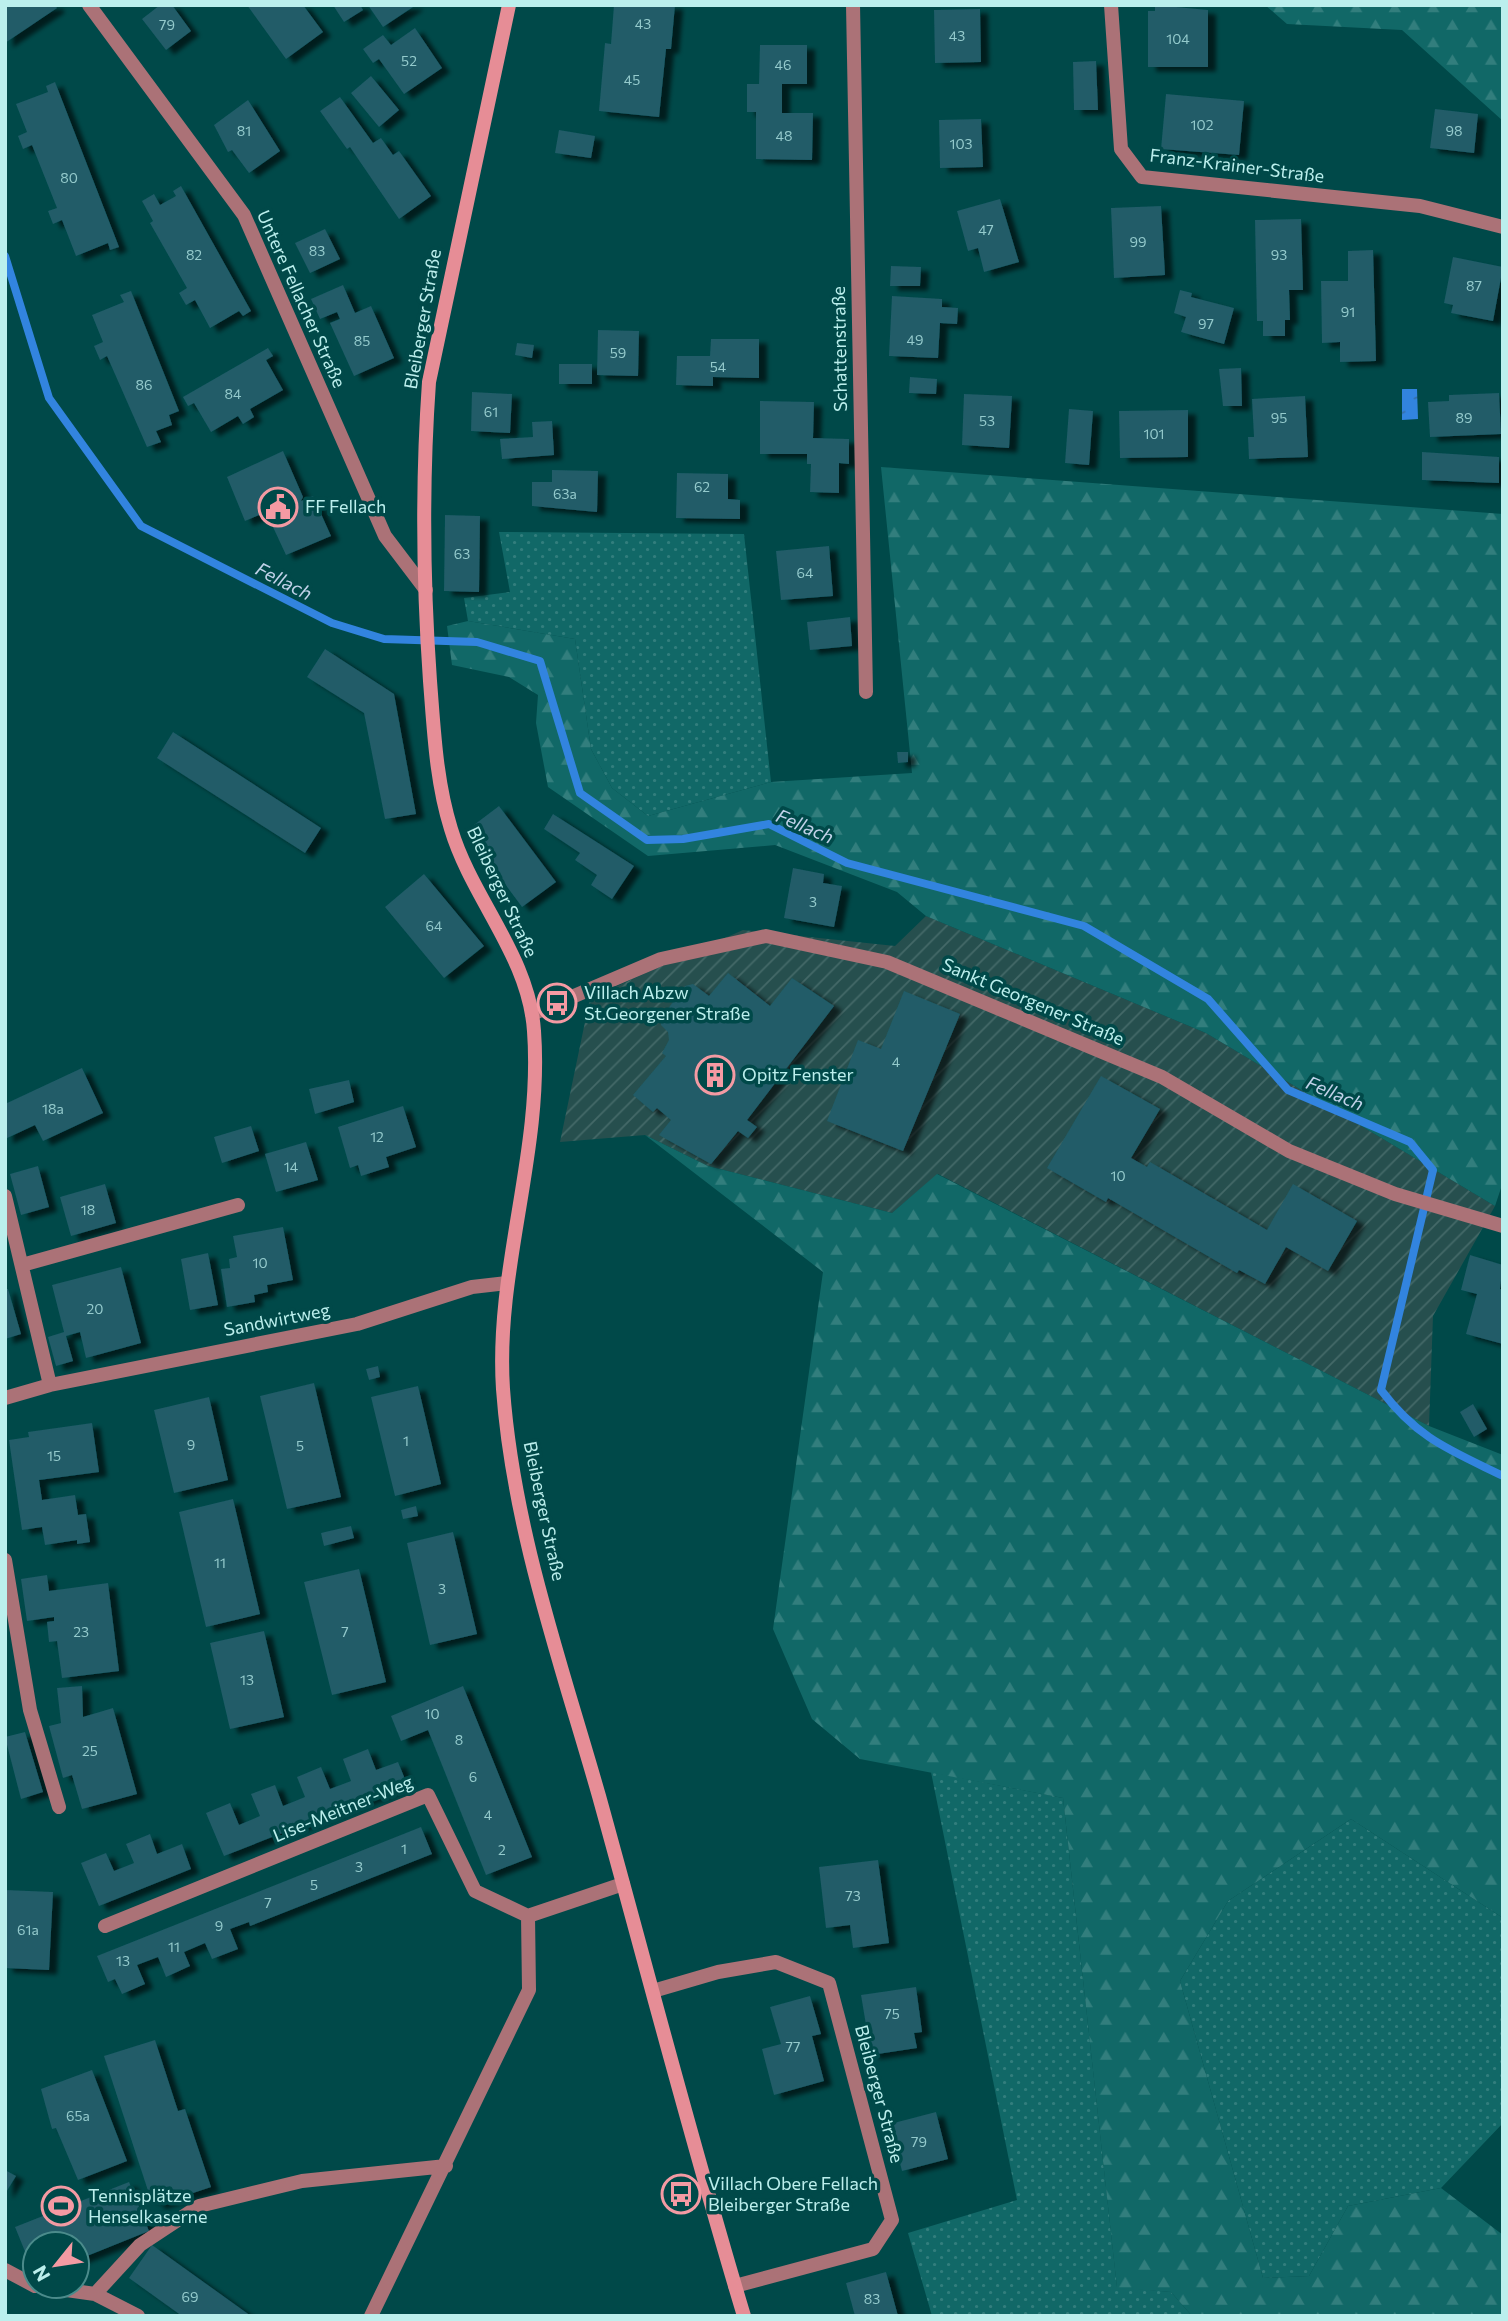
<svg xmlns="http://www.w3.org/2000/svg" width="1508" height="2321" font-family="Commissioner,sans-serif">
	<style>
		.industrial { fill: url(#industrial-furrows) }
		.grass { fill: url(#grass-dots) }
		.forest { fill: url(#forest-firs) }
		.water { fill: url(#water-ripples) }
		.lines { fill: none; stroke-linecap: round; stroke-linejoin: round }
		.stream { stroke: #3284df; stroke-width: 8 }
		.building { fill: #205c68; filter: url(#shadow) }
		.street { stroke: #ab7277; stroke-width: 14 }
		.secondary { stroke: #e68d96; stroke-width: 14 }
		.labels { text-anchor: middle; stroke-width: 7; stroke-linejoin: round; paint-order: stroke }
		.number-label { font-size: 14px; fill: #94cacc }
		.street-label { font-size: 18px; fill: #bbefed; stroke: #004949 }
		.poi-label { font-size: 18px; fill: #bbefed; stroke: #004949; text-anchor: start }
		.water-label { font-size: 19px; font-style: italic; fill: #c0d2e9; stroke: #004949 }
	</style>
	<defs>
		<pattern id="industrial-furrows" width="10" height="10" patternUnits="userSpaceOnUse" patternTransform="scale(1.75)"><rect width="10" height="10" fill="#264f4e"/><path d="M-1 1l2-2M0 10L10 0M9 11l2-2" fill="none" stroke="#446968"/></pattern>
		<pattern id="grass-dots" width="8" height="8" patternUnits="userSpaceOnUse" patternTransform="scale(1.75)"><rect width="8" height="8" fill="#116867"/><path d="M2 2h.1M6 6h.1" fill="none" stroke="#327e7d" stroke-width="1.8" stroke-linecap="round"/></pattern>
		<pattern id="forest-firs" width="22" height="20" patternUnits="userSpaceOnUse" patternTransform="scale(1.75)"><rect width="22" height="20" fill="#116867"/><path d="M5 1l3.5 6h-7zM16 11l3.5 6h-7z" fill="#327e7d"/></pattern>
		<pattern id="water-ripples" width="26" height="14" patternUnits="userSpaceOnUse" patternTransform="scale(1.75)"><rect width="26" height="14" fill="#3284df"/><path d="M2 4q2-2 4 0t4 0M15 11q2-2 4 0t4 0" fill="none" stroke="#346faa"/></pattern>
		<filter id="shadow"><feDropShadow dx="8" dy="4.5" stdDeviation="2" flood-color="#0009"/></filter>
	</defs>
	<rect width="100%" height="100%" fill="#004949"/>
	<!-- industrial -->
	<path class="industrial" d="M926 916 1206 1033 1495 1206 1433 1316 1429 1426 938 1174 892 1213 708 1166 645 1135 560 1142 590 998 743 930 895 946Z"/>
	<!-- grass -->
	<path class="grass" d="M499 532 744 534 771 782 648 816 612 788 591 749 575 639 468 621 464 598 510 592Z
		M931 1772 1063 1798 1117 2287 1171 2292 1192 2316H932L908 2233 1017 2200Z
		M1351 1819 1503 1918V2123L1441 2188 1348 2206 1309 2276 1263 2278 1180 1981 1228 1901Z"/>
	<!-- forest -->
	<path class="forest" d="M1265 5H1503V121L1402 30 1287 24Z
		M881 467 1503 514V1182L1495 1206 1206 1033 926 916 897 892 775 845 648 856 548 787 536 723 538 695 509 677 452 665 447 626 468 621 575 639 591 749 612 788 648 816 771 782 912 773Z
		M645 1135 708 1166 892 1213 937 1174 1429 1426 1503 1455V1918L1351 1819 1228 1901 1180 1981 1263 2278 1309 2276 1348 2206 1441 2188 1503 2235V2316H1192L1171 2292 1117 2288 1063 1798 860 1759 812 1719 773 1629 823 1272Z"/>
	<!-- water -->
	<path class="water" d="M1402 389H1417L1418 419 1402 420Z"/>
	<g class="lines">
		<!-- stream -->
		<path class="stream" d="M5 256 49 398 141 526 332 623 384 639 477 642 540 661 580 793 647 840 683 839 769 824 847 863 1084 926 1208 999 1288 1090 1410 1142 1433 1170 1381 1390C1418 1439 1450 1450 1503 1476"/>
	</g>
	<!-- building -->
	<path class="building" d="M5 5H55L57 8 5 43Z
		M160 5H172L191 31 166 50 142 19Z
		M247 5H303L323 32 286 59Z
		M333 5H360L363 10 344 22Z
		M368 5H416L383 27Z
		M614 5H675L671 49H666L659 117 599 111 605 43 611 44Z
		M1155 5 1208 10V67H1148V11H1155Z
		M980 9 981 62 935 63 934 10Z
		M415 28 442 68 404 94 379 59 373 63 363 49 383 35 391 45Z
		M760 45H807V84H782V113H813L812 160 756 159V112H747V84H759Z
		M1096 61 1098 110H1074L1073 62Z
		M371 76 399 110 379 127 351 93Z
		M55 82 119 247 110 250 108 243 76 256 62 220 53 224 48 211 57 208 32 145 23 149 18 136 27 132 16 104 48 92 46 86Z
		M1166 94 1244 101 1239 155 1161 149Z
		M340 97 373 143 381 138 393 155 399 151 431 196 399 219 350 147 347 149 320 111Z
		M248 100 280 151 249 173 232 150 228 152 214 125Z
		M1435 109 1478 114 1474 153 1430 148Z
		M981 119 983 167 940 168 939 120Z
		M559 130 595 136 591 158 555 153Z
		M181 186 251 311 243 316 239 311 210 328 195 300 186 305 179 293 187 288 150 223 153 221 142 201 154 194 160 205 176 196 173 191Z
		M1000 199 1019 262 984 272 978 248 968 251 957 211Z
		M1161 206 1165 275 1114 278 1111 208Z
		M1301 219 1303 290H1289L1290 320H1285V336H1263V321H1257L1255 220Z
		M325 229 340 259 310 273 295 243Z
		M1373 250 1376 361 1340 362V342L1322 343 1321 281H1348V251Z
		M1453 257 1503 267 1493 321 1451 313 1453 305 1444 303Z
		M891 266 921 267 920 286H890Z
		M343 285 355 313 371 306 394 358 354 376 330 323 340 319 337 312 320 319 311 299Z
		M1180 290 1192 293 1191 297 1234 308 1224 344 1181 332 1186 317 1174 313Z
		M131 291 179 411 169 415 172 425 156 431 161 442 147 447 107 356 100 360 94 346 103 342 92 315 124 302 120 295Z
		M892 296 942 299V307L958 308 957 324 940 323 938 358 889 356Z
		M598 330 639 331 638 376 597 375Z
		M711 339H759V378L713 377V386L676 385 677 356H710Z
		M517 343 534 345 532 358 515 355Z
		M268 348 273 356 266 360 283 390 250 409 254 417 243 424 238 416 211 432 194 403 188 406 183 397Z
		M559 364H592V384H559Z
		M1241 368 1242 406H1223L1219 369Z
		M910 377 937 379 936 394 909 393Z
		M472 392 512 394 510 433 471 431Z
		M1499 393 1501 434 1430 437 1428 402 1449 401V395Z
		M964 394 1012 396 1009 448 962 445Z
		M1305 396 1308 457 1249 459 1248 437H1254L1252 399Z
		M760 401 814 402 813 438 849 439V464L839 463V493L810 492 811 464H807V454H760Z
		M1069 409 1093 411 1089 465 1065 463Z
		M1188 410V457L1120 458 1119 411Z
		M552 421 554 455 502 459 500 439 533 437 532 422Z
		M283 451 303 497 301 501 313 496 331 536 286 555 266 512 245 521 227 477Z
		M1422 452 1499 457V483L1422 480Z
		M552 470 598 471 597 512 532 506V482H552Z
		M677 473 728 474V499L740 500V519L676 518Z
		M445 515 480 516 479 592 444 591Z
		M829 546 833 596 781 600 776 551Z
		M850 617 852 646 810 650 807 622Z
		M325 649 394 694 416 814 385 819 364 713 307 677Z
		M173 732 321 828 305 853 157 758Z
		M897 752H908V762L898 763Z
		M499 806 556 882 522 907 466 831Z
		M553 814 634 866 612 899 591 885 597 875 575 860 580 853 544 829Z
		M793 868 824 874 823 883 842 886 834 927 784 918Z
		M424 874 484 946 444 978 385 907Z
		M728 973 770 1006 792 978 834 1006 747 1120 757 1127 748 1138 738 1131 711 1164 659 1135 671 1120 657 1108 653 1112 633 1095 666 1056 662 1053 669 1040 668 1032 661 1025V1018L685 986 693 984 709 996Z
		M904 991 960 1014 903 1151 827 1121 858 1040 881 1049Z
		M82 1068 103 1113 43 1141 35 1125 5 1139V1104Z
		M1101 1076 1160 1109 1131 1158 1147 1167 1150 1162 1267 1230 1293 1184 1357 1221 1328 1271 1286 1247 1265 1284 1239 1270 1237 1273 1108 1198 1106 1202 1047 1168Z
		M349 1080 354 1102 315 1114 309 1089Z
		M403 1106 416 1147 386 1157 389 1167 361 1176 358 1165 350 1168 338 1127Z
		M251 1126 259 1151 222 1163 214 1137Z
		M306 1142 318 1180 276 1192 265 1154Z
		M38 1166 49 1207 21 1215 10 1174Z
		M105 1184 116 1223 71 1236 60 1197Z
		M283 1227 293 1280 267 1285 268 1292 254 1295 255 1302 227 1307 221 1269 230 1268 229 1259 237 1257 233 1236Z
		M208 1253 218 1305 190 1310 181 1259Z
		M1470 1255 1503 1265 1500 1289 1503 1290V1344L1466 1334 1477 1294 1461 1290Z
		M121 1267 141 1343 86 1358 80 1332 66 1336 73 1361 56 1366 48 1337 64 1332 52 1285Z
		M5 1289H8L21 1334 5 1339Z
		M378 1366 380 1377 369 1380 366 1369Z
		M314 1383 341 1497 287 1509 260 1396Z
		M418 1386 441 1484 395 1496 371 1397Z
		M209 1397 228 1480 174 1493 154 1410Z
		M1473 1404 1487 1429 1474 1437 1460 1412Z
		M92 1423 99 1472 39 1480 42 1500 75 1495 78 1515 86 1514 90 1542 77 1544V1540L45 1545 42 1527 22 1530 9 1440 29 1437 28 1432Z
		M233 1499 260 1614 206 1627 179 1512Z
		M416 1506 418 1516 403 1519 401 1510Z
		M351 1526 354 1538 324 1546 321 1533Z
		M453 1532 477 1634 430 1645 407 1543Z
		M359 1569 386 1682 332 1695 304 1582Z
		M47 1575 49 1591 108 1583 119 1671 62 1678 57 1641 49 1642 47 1622 54 1621V1617L27 1621 21 1579Z
		M264 1631 284 1717 230 1729 210 1643Z
		M82 1686 83 1717 113 1708 137 1794 82 1809 72 1775 63 1778 49 1726 61 1723 57 1688Z
		M463 1686 532 1857 486 1875 428 1730 401 1741 391 1716Z
		M25 1732 43 1792 21 1799 5 1737Z
		M368 1749 376 1770 398 1762 407 1784 224 1856 206 1813 230 1803 239 1825 260 1816 251 1794 275 1785 283 1806 305 1797 297 1777 321 1767 330 1789 351 1781 343 1759Z
		M421 1827 432 1854 250 1926 249 1922 230 1929 238 1949 212 1959 205 1943 184 1952 190 1966 166 1977 158 1957 137 1965 145 1984 122 1994 115 1979 108 1982 97 1956Z
		M150 1834 157 1854 182 1844 191 1869 99 1906 81 1863 106 1853 114 1871 134 1863 126 1844Z
		M878 1860 889 1943 853 1948 850 1925 826 1928 819 1867Z
		M5 1890 53 1892 49 1970 5 1968Z
		M916 1987 922 2032 914 2033 917 2048 871 2055 861 1995Z
		M810 1996 821 2034 812 2036 824 2081 774 2095 762 2049 781 2044 770 2007Z
		M155 2040 178 2111 185 2109 211 2187 157 2205 155 2199 151 2200 104 2056Z
		M92 2070 127 2161 78 2180 56 2128 52 2129 41 2089Z
		M936 2112 948 2159 902 2171 890 2124Z
		M5 2170 16 2176 5 2194Z
		M129 2182 149 2231 77 2260V2244H35V2276L15 2227Z
		M152 2245 251 2316H182L129 2278Z
		M886 2272 898 2316H855L846 2283Z"/>
	<g class="lines">
		<!-- street -->
		<path class="street" d="M89 5 244 215 385 536 426 590
			M853 5 866 692
			M1111 5 1121 149 1142 177 1420 206 1503 227
			M532 1014 661 959 766 936 887 962 1162 1077 1289 1151 1395 1194 1503 1226
			M5 1196 50 1385
			M22 1265 238 1205
			M5 1398 50 1385 357 1324 472 1287 507 1283
			M5 1560 30 1710 59 1807
			M105 1926 428 1795 475 1891 528 1916 623 1884
			M653 1991 718 1972 776 1962 829 1983 892 2220 873 2249 735 2286
			M5 2270 35 2286
			M38 2286 95 2294 138 2316
			M95 2294 140 2245 199 2206 302 2181 446 2166
			M371 2316 529 1990 528 1916"/>
		<!-- secondary -->
		<path class="secondary" d="M509 5 429 382C422 481 423 582 430 681 434 731 436 781 451 829 472 899 529 956 534 1031 543 1152 495 1269 503 1389 513 1528 561 1663 599 1796 647 1969 692 2144 744 2316"/>
	</g>
	<!-- icons -->
	<defs>
		<symbol id="civic-ring" viewBox="-11 -11 22 22"><circle r="9.5" fill="#004949" stroke="#f49aa3" stroke-width="1.5"/><path d="M-.6-6.5H3V-4.5H.6V-3L4-1V1h2V6H-6V1h2V-1L-.6-3ZM-1.2 2.5V6h2.4V2.5Z" fill="#f49aa3"/></symbol>
		<symbol id="bus-ring" viewBox="-11 -11 22 22"><circle r="9.5" fill="#004949" stroke="#f49aa3" stroke-width="1.5"/><path d="M-5-6H5V4H4V6H2V4H-2V6H-4V4H-5ZM-3.5-4V0h7V-4ZM-3.5 1.2v1.5H-2V1.2ZM2 1.2v1.5H3.5V1.2Z" fill="#f49aa3"/></symbol>
		<symbol id="building-ring" viewBox="-11 -11 22 22"><circle r="9.5" fill="#004949" stroke="#f49aa3" stroke-width="1.5"/><path d="M-4-6H4V6H1V3H-1V6H-4ZM-2.5-4.3h1.7v1.8h-1.7ZM.8-4.3h1.7v1.8H.8ZM-2.5-1h1.7V.8h-1.7ZM.8-1h1.7V.8H.8Z" fill="#f49aa3"/></symbol>
		<symbol id="stadium-ring" viewBox="-11 -11 22 22"><circle r="9.5" fill="#004949" stroke="#f49aa3" stroke-width="1.5"/><path d="M0-5a6.5 5 0 1 0 0 10a6.5 5 0 1 0 0-10ZM-3.5-1.8h7v3.6h-7Z" fill="#f49aa3"/></symbol>
	</defs>
	<g fill-rule="evenodd">
		<use href="#civic-ring" x="256" y="485" width="44" height="44"/>
		<use href="#bus-ring" x="535" y="981" width="44" height="44"/>
		<use href="#building-ring" x="693" y="1053" width="44" height="44"/>
		<use href="#bus-ring" x="659" y="2172" width="44" height="44"/>
		<use href="#stadium-ring" x="39" y="2184" width="44" height="44"/>
	</g>
	<g class="labels">
		<!-- number labels -->
		<g class="number-label">
			<text x="643" y="29">43</text>
			<text x="167" y="30">79</text>
			<text x="957" y="41">43</text>
			<text x="1178" y="44">104</text>
			<text x="409" y="66">52</text>
			<text x="783" y="70">46</text>
			<text x="632" y="85">45</text>
			<text x="1202" y="130">102</text>
			<text x="244" y="136">81</text>
			<text x="1454" y="136">98</text>
			<text x="784" y="141">48</text>
			<text x="961" y="149">103</text>
			<text x="69" y="183">80</text>
			<text x="986" y="235">47</text>
			<text x="1138" y="247">99</text>
			<text x="317" y="256">83</text>
			<text x="194" y="260">82</text>
			<text x="1279" y="260">93</text>
			<text x="1474" y="291">87</text>
			<text x="1348" y="317">91</text>
			<text x="1206" y="329">97</text>
			<text x="915" y="345">49</text>
			<text x="362" y="346">85</text>
			<text x="618" y="358">59</text>
			<text x="718" y="372">54</text>
			<text x="144" y="390">86</text>
			<text x="233" y="399">84</text>
			<text x="491" y="417">61</text>
			<text x="1279" y="423">95</text>
			<text x="1464" y="423">89</text>
			<text x="987" y="426">53</text>
			<text x="1154" y="439">101</text>
			<text x="702" y="492">62</text>
			<text x="565" y="499">63a</text>
			<text x="462" y="559">63</text>
			<text x="805" y="578">64</text>
			<text x="813" y="907">3</text>
			<text x="434" y="931">64</text>
			<text x="896" y="1067">4</text>
			<text x="53" y="1114">18a</text>
			<text x="377" y="1142">12</text>
			<text x="291" y="1172">14</text>
			<text x="1118" y="1181">10</text>
			<text x="88" y="1215">18</text>
			<text x="260" y="1268">10</text>
			<text x="95" y="1314">20</text>
			<text x="406" y="1446">1</text>
			<text x="191" y="1450">9</text>
			<text x="300" y="1451">5</text>
			<text x="54" y="1461">15</text>
			<text x="220" y="1568">11</text>
			<text x="442" y="1594">3</text>
			<text x="81" y="1637">23</text>
			<text x="345" y="1637">7</text>
			<text x="247" y="1685">13</text>
			<text x="432" y="1719">10</text>
			<text x="459" y="1745">8</text>
			<text x="90" y="1756">25</text>
			<text x="473" y="1782">6</text>
			<text x="488" y="1820">4</text>
			<text x="404" y="1854">1</text>
			<text x="502" y="1855">2</text>
			<text x="359" y="1872">3</text>
			<text x="314" y="1890">5</text>
			<text x="853" y="1901">73</text>
			<text x="268" y="1908">7</text>
			<text x="219" y="1931">9</text>
			<text x="28" y="1935">61a</text>
			<text x="174" y="1952">11</text>
			<text x="123" y="1966">13</text>
			<text x="892" y="2019">75</text>
			<text x="793" y="2052">77</text>
			<text x="78" y="2121">65a</text>
			<text x="919" y="2147">79</text>
			<text x="190" y="2302">69</text>
			<text x="872" y="2304">83</text>
		</g>
		<!-- street labels -->
		<g class="street-label">
			<text transform="translate(1237 166) rotate(7)" y="6">Franz-Krainer-Straße</text>
			<text transform="translate(301 299) rotate(66)" y="6">Untere Fellacher Straße</text>
			<text transform="translate(423 319) rotate(-80)" y="6">Bleiberger Straße</text>
			<text transform="translate(840 349) rotate(-91)" y="6">Schattenstraße</text>
			<text transform="translate(502 892) rotate(65)" y="6">Bleiberger Straße</text>
			<text transform="translate(1033 1002) rotate(23)" y="6">Sankt Georgener Straße</text>
			<text transform="translate(277 1320) rotate(-11)" y="6">Sandwirtweg</text>
			<text transform="translate(544 1511) rotate(78)" y="6">Bleiberger Straße</text>
			<text transform="translate(343 1809) rotate(-22)" y="6">Lise-Meitner-Weg</text>
			<text transform="translate(879 2094) rotate(75)" y="6">Bleiberger Straße</text>
		</g>
		<!-- poi labels -->
		<g class="poi-label">
			<text x="305" y="513">FF Fellach</text>
			<text x="584" y="999">Villach Abzw<tspan x="584" dy="21">St.Georgener Straße</tspan></text>
			<text x="742" y="1081">Opitz Fenster</text>
			<text x="708" y="2190">Villach Obere Fellach<tspan x="708" dy="21">Bleiberger Straße</tspan></text>
			<text x="88" y="2202">Tennisplätze<tspan x="88" dy="21">Henselkaserne</tspan></text>
		</g>
		<!-- water labels -->
		<g class="water-label">
			<text transform="translate(284 581) rotate(27)" y="7">Fellach</text>
			<text transform="translate(805 826) rotate(23)" y="7">Fellach</text>
			<text transform="translate(1335 1093) rotate(23)" y="7">Fellach</text>
		</g>
	</g>
	<!-- border -->
	<rect width="1508" height="2321" fill="none" stroke="#bbefed" stroke-width="14"/>
	<!-- north arrow -->
	<g transform="translate(56 2265) rotate(240)"><circle r="33" fill="#004949" stroke="#4b8b8b" stroke-width="2"/>
	<path d="M0-5L12 26L0 18L-12 26Z" fill="#f49aa3"/>
	<text y="-10" font-size="19" font-weight="bold" text-anchor="middle" fill="#bbefed">N</text>
	</g>
</svg>
